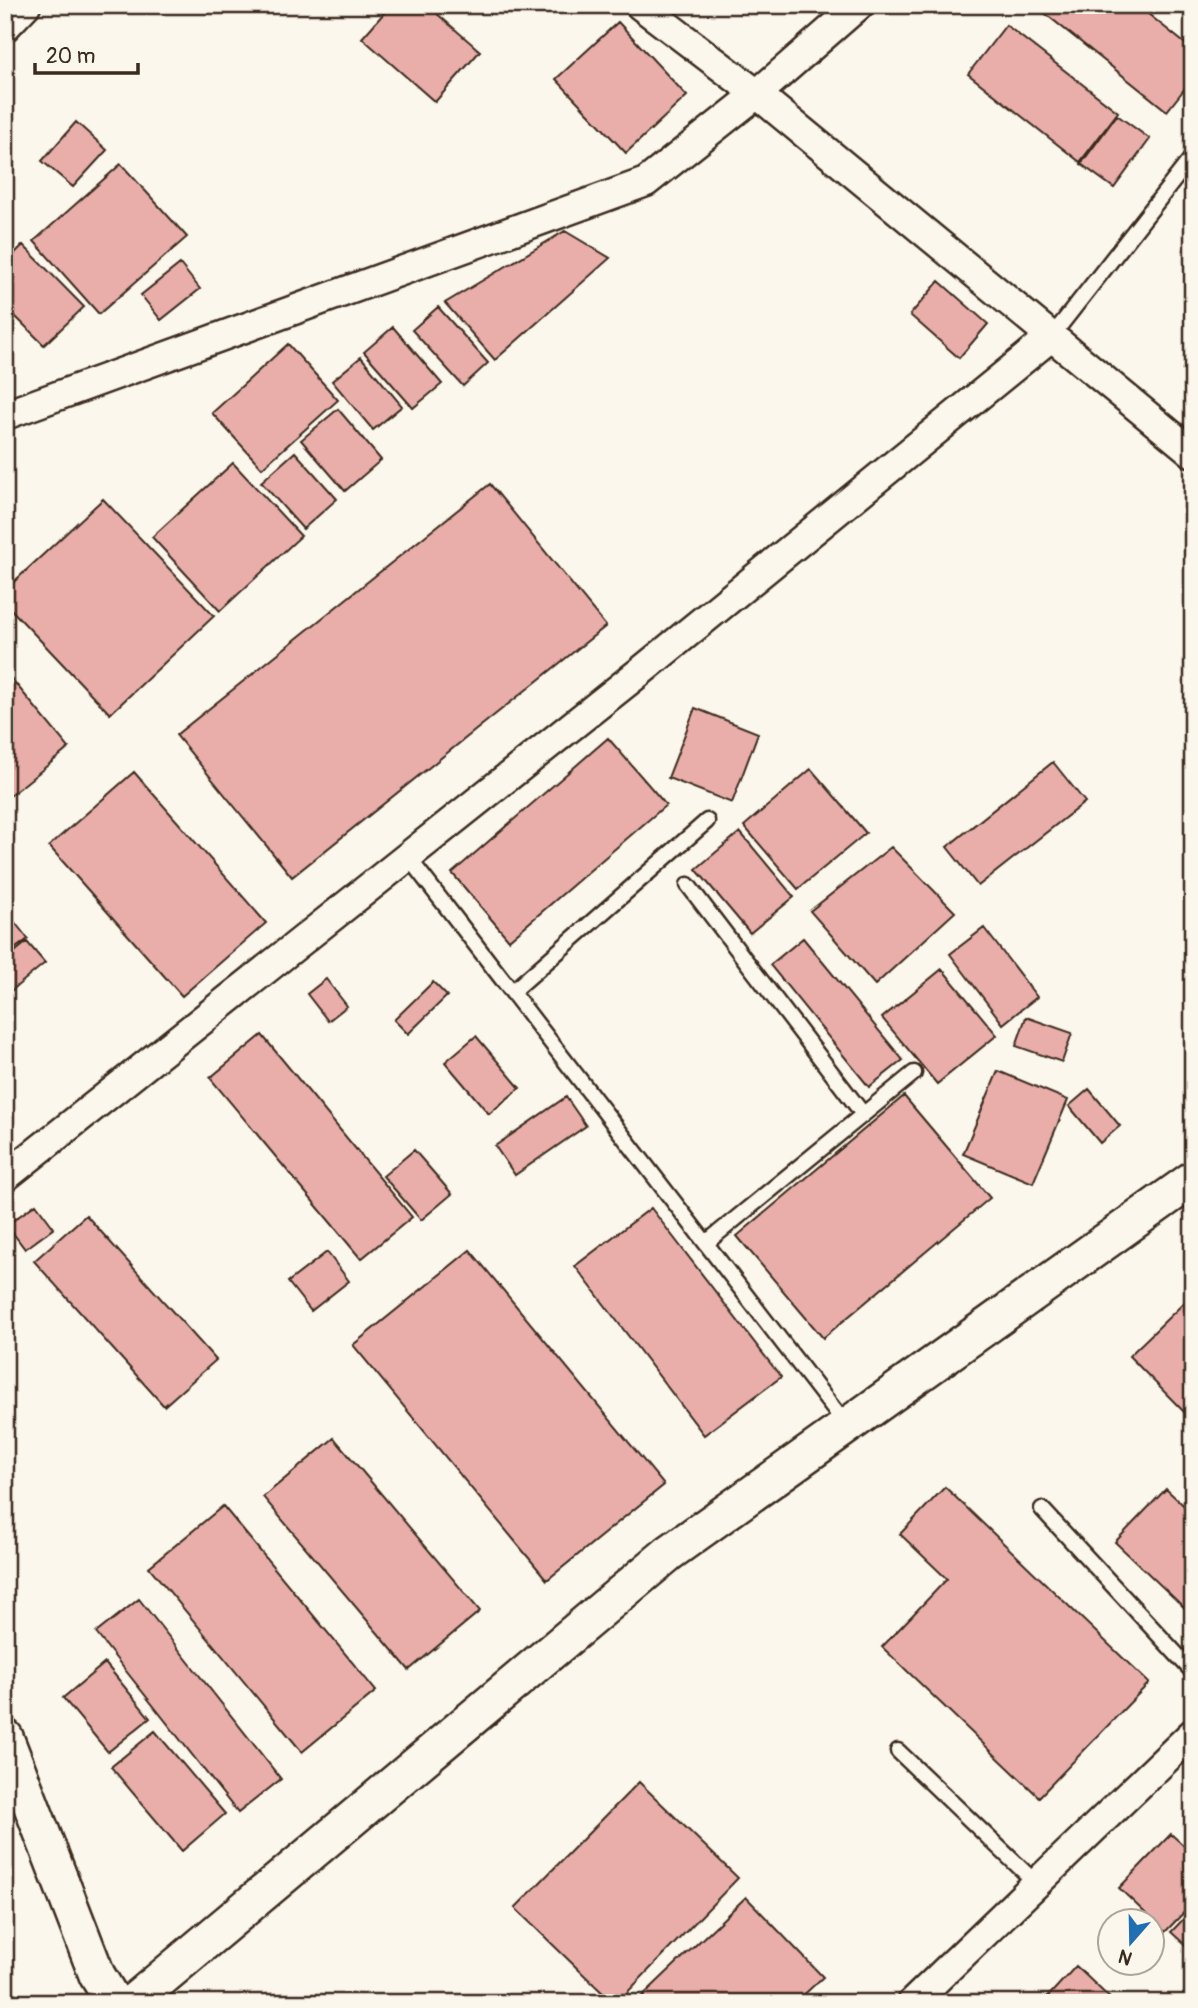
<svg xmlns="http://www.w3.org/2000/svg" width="1198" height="2008" font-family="Pangolin,sans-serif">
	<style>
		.building { fill: #e9aeaa; stroke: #3b2a1e; stroke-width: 2 }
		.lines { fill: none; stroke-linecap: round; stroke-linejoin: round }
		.service-casing { stroke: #3b2a1e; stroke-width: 19 }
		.minor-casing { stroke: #3b2a1e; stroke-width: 33 }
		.tertiary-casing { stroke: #3b2a1e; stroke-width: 40 }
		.service { stroke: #fbf7ec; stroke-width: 14 }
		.minor { stroke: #fbf7ec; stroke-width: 28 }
		.tertiary { stroke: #fbf7ec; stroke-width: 35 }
	</style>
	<rect width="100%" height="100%" fill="#fbf7ec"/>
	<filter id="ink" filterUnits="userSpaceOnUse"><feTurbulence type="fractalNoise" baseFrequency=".0143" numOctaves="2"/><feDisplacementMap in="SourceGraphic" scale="14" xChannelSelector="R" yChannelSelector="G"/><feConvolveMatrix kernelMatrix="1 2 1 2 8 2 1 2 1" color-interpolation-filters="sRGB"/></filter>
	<g filter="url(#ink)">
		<!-- building -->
		<path class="building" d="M391 5H427L480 51 435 102 362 38Z
			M1047 5H1137L1193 50V78L1167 111 1042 11Z
			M618 22 687 96 626 153 556 79Z
			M1006 25 1118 112 1080 162 968 74Z
			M1117 115 1150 139 1114 188 1081 164Z
			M76 122 107 150 73 187 42 161Z
			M121 164 187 237 99 314 34 241Z
			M565 231 610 258 495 360 445 303Z
			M23 245 84 307 44 345 5 306V263Z
			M180 264 200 289 161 320 141 295Z
			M939 281 988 324 959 358 910 315Z
			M438 307 488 363 463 386 412 330Z
			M393 327 442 384 413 408 364 352Z
			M288 344 338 400 262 468 212 413Z
			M1193 356V375L1183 369Z
			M361 357 402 406 373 430 332 381Z
			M338 409 381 460 345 491 301 440Z
			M295 452 337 499 303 529 261 482Z
			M233 463 301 536 220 611 152 537Z
			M490 484 606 626 292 877 176 735Z
			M103 499 214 616 110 714 5 603V590Z
			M5 671 69 748 5 800Z
			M695 708 758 733 732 803 668 778Z
			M608 738 666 805 509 940 452 873Z
			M1053 762 1085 802 978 886 947 847Z
			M811 769 866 833 798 889 744 826Z
			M134 772 266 923 182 996 49 846Z
			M740 832 794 897 750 933 696 869Z
			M891 847 955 912 875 985 810 911Z
			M5 910 28 939 5 956Z
			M984 928 1037 997 1003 1024 950 954Z
			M803 938 903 1060 869 1087 770 965Z
			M27 942 45 963 5 996V960Z
			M942 969 997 1035 937 1084 882 1018Z
			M326 979 347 1006 328 1021 307 994Z
			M433 982 447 996 408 1034 394 1020Z
			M1026 1017 1072 1033 1062 1062 1016 1046Z
			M262 1035 412 1217 361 1259 210 1078Z
			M476 1036 520 1088 489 1114 445 1062Z
			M998 1071 1068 1100 1033 1183 963 1154Z
			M1089 1089 1120 1126 1100 1143 1069 1106Z
			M904 1096 990 1198 823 1338 737 1236Z
			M566 1097 586 1126 515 1175 495 1146Z
			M414 1150 452 1194 421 1220 383 1176Z
			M36 1204 54 1228 25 1249 7 1225Z
			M651 1208 781 1377 704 1435 575 1266Z
			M86 1215 216 1360 164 1406 34 1261Z
			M470 1250 664 1485 547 1580 353 1345Z
			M327 1252 349 1281 311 1311 288 1282Z
			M1192 1295H1193V1421L1129 1356Z
			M334 1438 480 1611 409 1670 263 1497Z
			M945 1487 1149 1683 1039 1797 882 1647 947 1579 900 1534Z
			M1166 1489 1193 1514V1616L1115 1542Z
			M223 1506 376 1691 302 1752 149 1567Z
			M139 1599 281 1779 238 1813 96 1633Z
			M105 1663 150 1718 108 1752 63 1698Z
			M155 1731 225 1814 182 1851 111 1767Z
			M639 1782 738 1878 617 2003H613L515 1908Z
			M1171 1834 1193 1854V1903L1165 1932 1119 1888Z
			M746 1897 823 1977 795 2003H635Z
			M1193 1909V1952L1171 1932Z
			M1076 1966 1115 2003H1042Z"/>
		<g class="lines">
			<defs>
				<path id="service" d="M1052 336 1193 156
					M408 857 846 1425
					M688 885 863 1114
					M512 992 707 821
					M706 1243 914 1073
					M1042 1509 1193 1672
					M898 1751 1037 1884"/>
				<path id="minor" d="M640 5 757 94 1193 453
					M5 27 26 5
					M5 415 646 182 757 94 859 5
					M5 1177 641 671 1052 336
					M912 2003 1193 1733"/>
				<path id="tertiary" d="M5 1737 97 1975 114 2003
					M132 2003 669 1553 1193 1179"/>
			</defs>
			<!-- service casing -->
			<use href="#service" class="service-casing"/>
			<!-- minor casing -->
			<use href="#minor" class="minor-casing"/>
			<!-- tertiary casing -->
			<use href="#tertiary" class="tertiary-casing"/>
			<!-- service -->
			<use href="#service" class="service"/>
			<!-- minor -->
			<use href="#minor" class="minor"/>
			<!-- tertiary -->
			<use href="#tertiary" class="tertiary"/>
		</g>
	</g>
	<!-- margin -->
	<rect width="1198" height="2008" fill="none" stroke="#fbf7ec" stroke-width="28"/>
	<rect x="14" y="14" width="1170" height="1980" fill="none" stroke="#3b2a1e" stroke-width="2.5" filter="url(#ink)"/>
	<!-- north arrow -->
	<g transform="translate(1131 1942) rotate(200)"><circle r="33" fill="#fbf7ec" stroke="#aea59a" stroke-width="2"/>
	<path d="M0-5L12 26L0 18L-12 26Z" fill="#1f6fb2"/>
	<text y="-10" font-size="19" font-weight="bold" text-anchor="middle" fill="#3b2a1e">N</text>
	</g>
	<!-- scale -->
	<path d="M35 63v10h103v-10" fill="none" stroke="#3b2a1e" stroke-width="3.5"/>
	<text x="46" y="63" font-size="21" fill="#3b2a1e" stroke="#fbf7ec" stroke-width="5" paint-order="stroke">20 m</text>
</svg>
